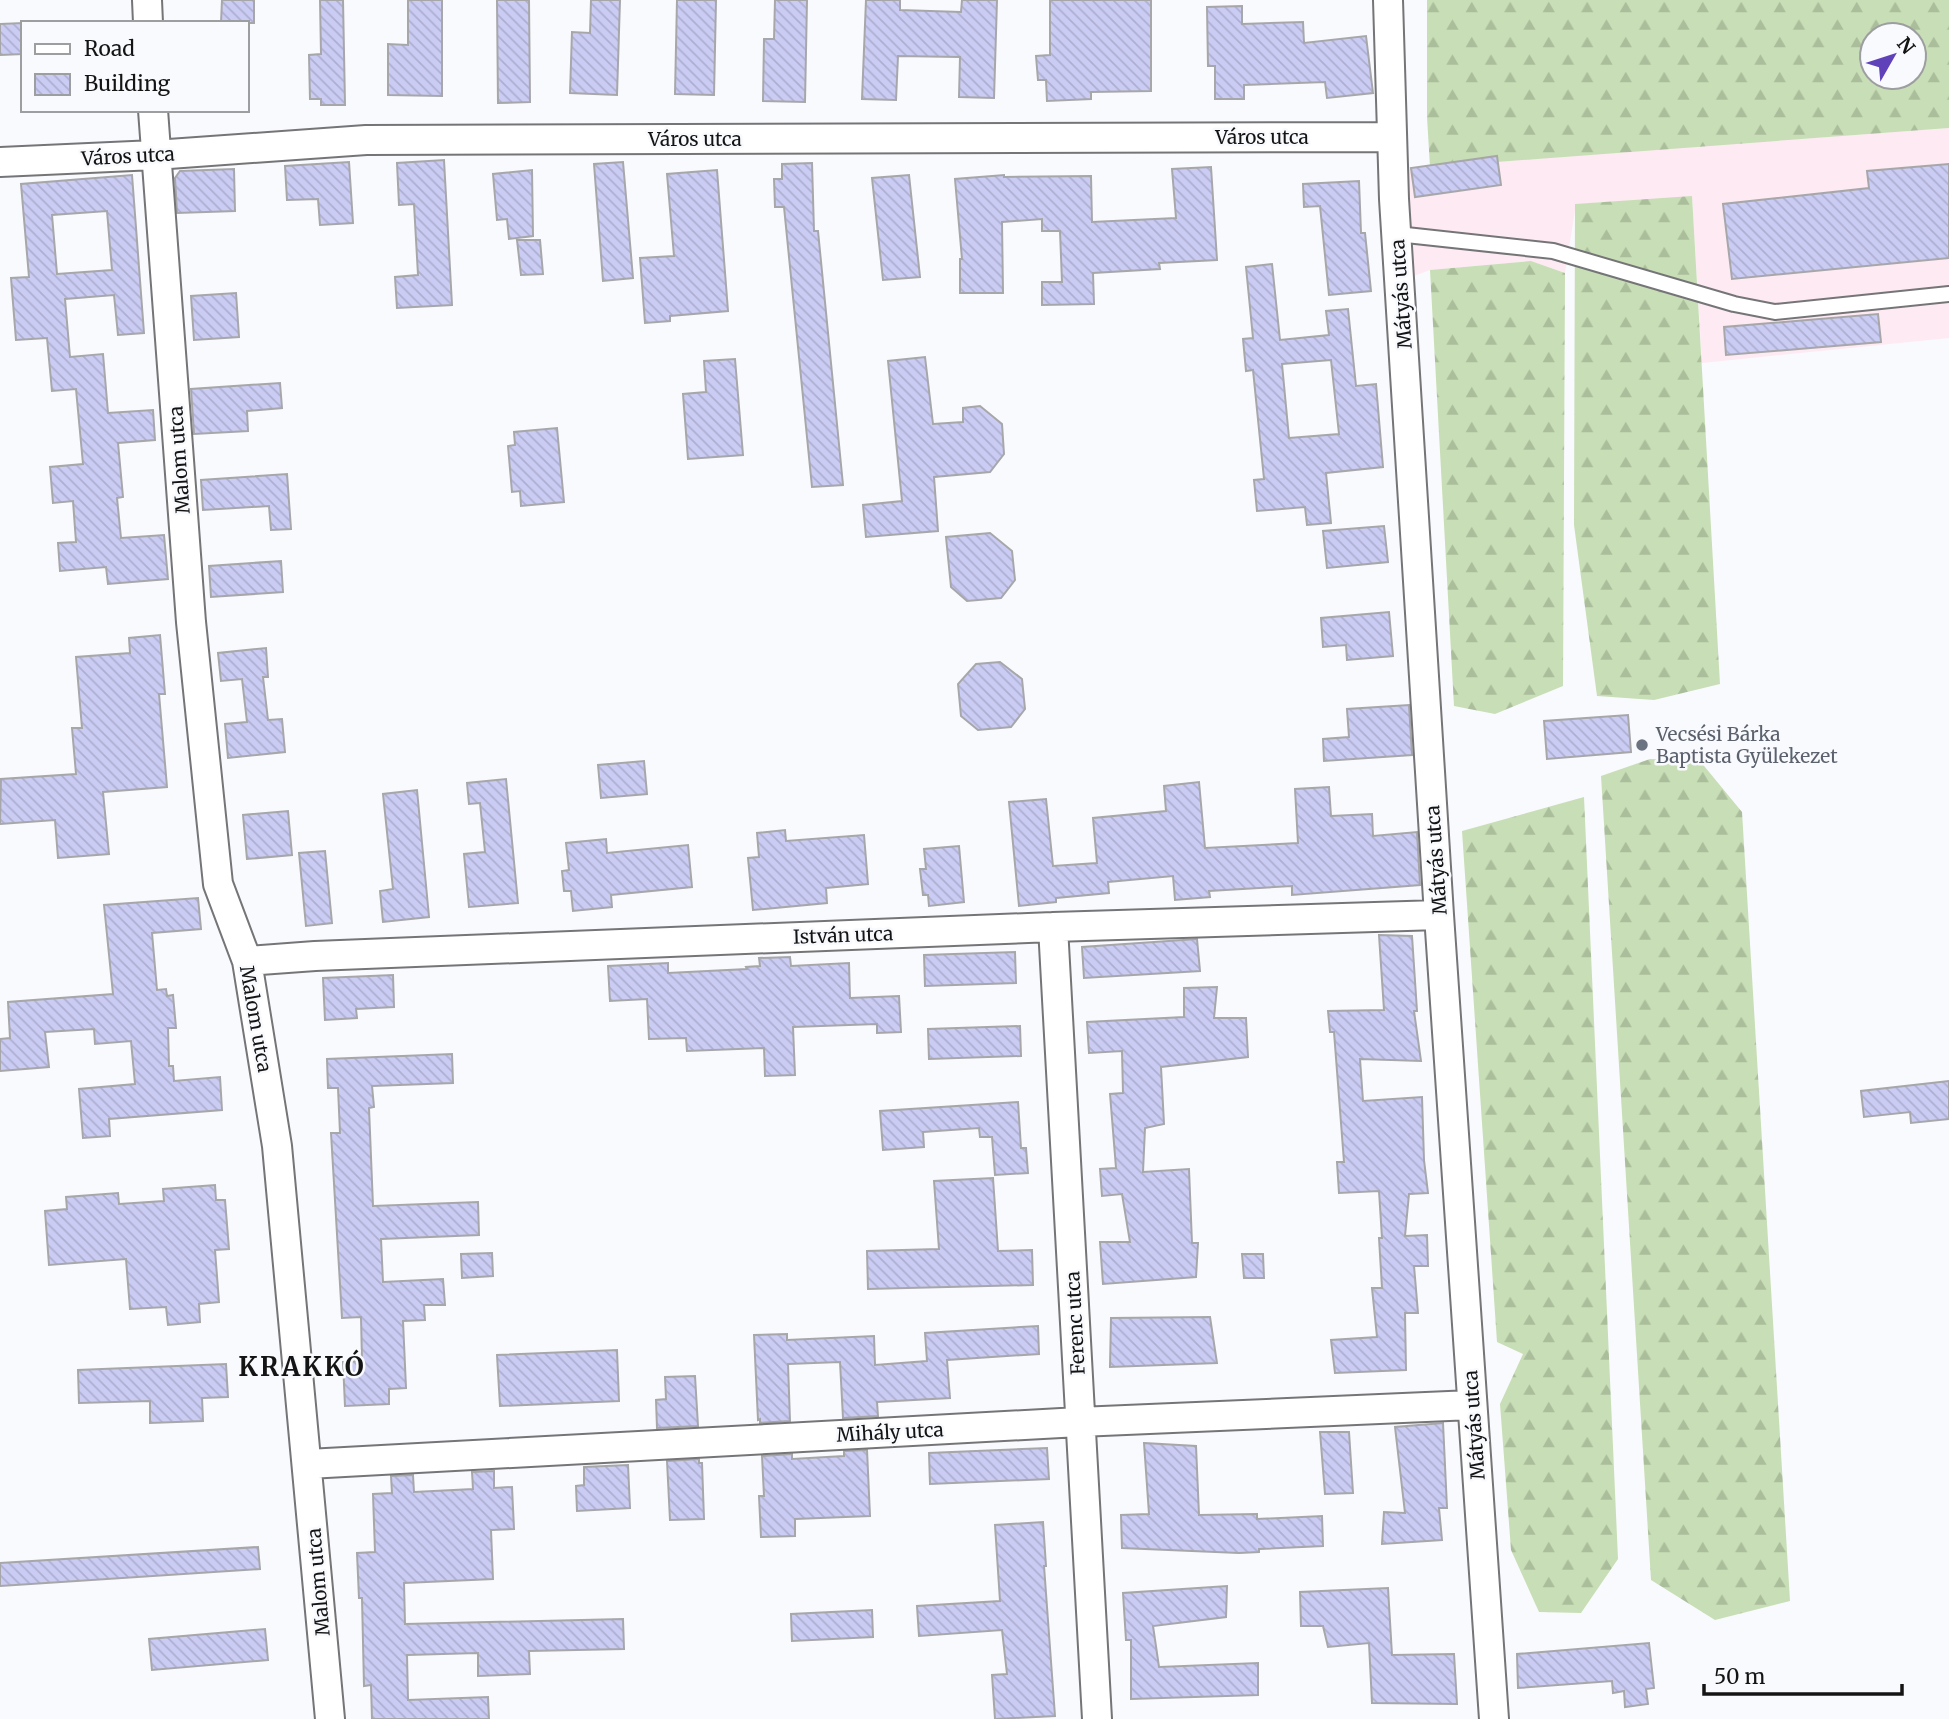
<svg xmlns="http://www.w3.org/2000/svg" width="1949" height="1719" font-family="Merriweather,serif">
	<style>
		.commercial { fill: #feeaf2 }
		.forest { fill: url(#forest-firs); fill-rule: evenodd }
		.building { fill: url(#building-back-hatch); stroke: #a7a7aa; stroke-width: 2; fill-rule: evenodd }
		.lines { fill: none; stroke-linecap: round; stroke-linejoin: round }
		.lane-casing { stroke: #757578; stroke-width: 18 }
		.street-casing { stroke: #757578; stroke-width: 32 }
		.lane { stroke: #fff; stroke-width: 14 }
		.street { stroke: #fff; stroke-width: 28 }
		.worship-dot { fill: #6b7280; stroke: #f9fafd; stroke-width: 2.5 }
		.labels { text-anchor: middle; stroke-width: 5; stroke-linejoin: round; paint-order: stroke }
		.street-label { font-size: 19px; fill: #141415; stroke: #f9fafd }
		.worship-label { font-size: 19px; fill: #5b616d; stroke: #f9fafd; text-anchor: start }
		.district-label { font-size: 26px; font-weight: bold; letter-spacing: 2px; fill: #141415; stroke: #f9fafd }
	</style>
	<defs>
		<pattern id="forest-firs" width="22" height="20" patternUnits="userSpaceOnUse" patternTransform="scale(1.75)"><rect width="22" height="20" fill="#c8deb6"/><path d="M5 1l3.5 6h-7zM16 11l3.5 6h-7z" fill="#abbe9c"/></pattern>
		<pattern id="building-back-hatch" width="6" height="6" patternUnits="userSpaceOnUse" patternTransform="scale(1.75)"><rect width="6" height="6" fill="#cbccf4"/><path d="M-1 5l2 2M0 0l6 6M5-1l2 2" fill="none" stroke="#adaed0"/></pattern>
	</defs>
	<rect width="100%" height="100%" fill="#f9fafd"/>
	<!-- commercial -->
	<path class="commercial" d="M1949 128V338L1702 363 1692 197 1576 204 1565 273 1531 261 1430 270 1414 276 1398 168Z"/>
	<!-- forest -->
	<path class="forest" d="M1427 0H1949V128L1430 167 1427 117ZM1872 35H1914V77H1872Z
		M1692 196 1720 684 1654 700 1597 696 1574 525 1575 204Z
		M1531 261 1565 273 1563 686 1495 714 1454 706 1430 270Z
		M1650 759 1700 761 1742 812 1790 1601 1715 1620 1651 1580 1601 776Z
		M1584 797 1618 1559 1581 1613 1539 1612 1511 1550 1500 1404 1523 1354 1497 1342 1462 831Z"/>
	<!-- building -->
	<path class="building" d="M222 0H254V23H221Z
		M320 0H343L345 105H321V99H310L309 55 321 54Z
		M408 0H442V96L388 95V44L408 45Z
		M497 0H529L530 102 498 103Z
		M591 0H620L617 95 570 93 572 32 590 33Z
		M677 0H716L714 95 675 94Z
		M775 0H807L805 102 763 101 764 39H774Z
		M866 0H900V10L961 12 962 0H997L994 98 959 97 960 57 898 56 896 100 862 99Z
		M1050 0H1151V91L1091 92V99L1047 101 1046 80H1038L1036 56 1050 55Z
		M1242 6V24L1303 22 1304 43 1366 36 1373 93 1327 98 1325 82 1244 85V99H1215V66H1208L1207 7Z
		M23 23V54L0 55V24Z
		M1497 156 1501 185 1415 197 1411 168Z
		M444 160 452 305 397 308 395 277 418 275 414 204 399 205 397 163Z
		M349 162 353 223 320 225 318 199 287 200 285 166Z
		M623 162 633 278 603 281 594 164Z
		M812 163 814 231H818L843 485 812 487 784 207H775L774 179H782V164Z
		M1949 164V258L1732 279 1723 204 1869 188 1867 171Z
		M1211 167 1217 260 1159 263 1160 269 1093 273 1094 304 1042 305V282H1062L1060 231H1042V219L1002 222 1003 293H960V259H962L955 179 1004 175V177L1091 176 1092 222 1176 218 1172 169Z
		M234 169 235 211 177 213 175 178 180 171Z
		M532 170 533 236 509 239 507 219 497 220 493 174Z
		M717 170 728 311 670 316V321L645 323 640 258 674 256 667 174Z
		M132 175 144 333 118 335 114 295 65 299 70 357 103 354 108 413 153 410 155 440 118 443 123 497 117 498 121 538 164 535 168 579 108 584 106 567 60 571 58 543 76 542 73 501 53 503 50 467 83 464 76 389 52 391 47 338 16 340 11 278 29 277 21 184ZM107 211 112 270 57 274 52 215Z
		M909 175 920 277 883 280 872 178Z
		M1359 181 1361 233H1365L1371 291 1329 295 1320 206 1304 207 1303 184Z
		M517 240H540L543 274 521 275Z
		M1272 264 1280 340 1329 335 1326 311 1348 309 1356 386 1376 384 1383 467 1326 473 1331 523 1307 525 1305 507 1257 511 1254 480 1264 479 1253 370 1246 371 1243 339 1253 338 1246 267ZM1331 360 1339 434 1289 438 1282 364Z
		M236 293 239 337 194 340 191 296Z
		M1878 314 1881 342 1726 355 1724 327Z
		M925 357 933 424 963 422V408L980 406 1002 424 1004 454 990 472 934 477 938 531 866 537 863 505 902 501 888 361Z
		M735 359 743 455 688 459 683 394 706 392 704 361Z
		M280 383 282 408 247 411 248 431 194 434 191 389Z
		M557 428 564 502 521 506 520 491 512 492 508 446 515 445 514 432Z
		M287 474 291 529 271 530 269 506 203 510 201 480Z
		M1384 526 1388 562 1327 568 1323 531Z
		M990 533 1012 551 1015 580 1001 598 967 601 951 587 946 537Z
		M281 561 283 592 211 597 209 566Z
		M1389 612 1393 656 1347 660 1346 645 1323 647 1321 618Z
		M160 635 165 694H159L167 787 103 792 109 854 58 858 55 820 0 824 1 779 76 774 72 728H82L76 657 130 653 129 638Z
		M266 648 268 677H263L268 720 282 719 285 752 228 758 225 724 247 722 242 679 221 681 218 653Z
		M1000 662 1022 679 1025 709 1011 727 978 730 961 716 958 684 976 664Z
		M1409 705 1412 755 1324 761 1323 739 1349 737 1347 709Z
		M1628 715 1631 752 1547 759 1544 721Z
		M644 761 647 794 601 798 598 765Z
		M506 779 518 903 469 907 464 854 485 852 480 803 469 804 467 783Z
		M1199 782 1205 848 1298 843 1295 789 1329 787 1331 816 1372 814 1373 836 1417 832 1420 885 1292 895V886L1209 891 1210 897 1175 900 1173 876 1108 882 1109 893 1056 898V902L1019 906 1009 802 1046 799 1053 866 1097 863 1093 818 1166 811 1164 786Z
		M417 790 429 917 383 922 380 891 393 889 383 794Z
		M288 811 292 855 247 859 243 815Z
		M785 830 786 841 864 835 868 884 826 888 827 903 753 910 748 858 759 857 757 833Z
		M606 839 607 853 688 845 692 887 611 895 612 907 573 911 571 891H564L562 871 569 870 566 843Z
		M959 846 964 902 929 906 928 895H923L920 869H926L924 849Z
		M325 851 332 923 306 926 299 853Z
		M198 898 201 929 152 933 157 990 166 989 167 996 173 995 176 1028H168L169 1066H173L174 1081 220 1077 222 1110 109 1119 110 1136 83 1138 79 1089 135 1084 131 1041 95 1044 94 1029 45 1032 49 1067 0 1071V1039L10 1038 8 1002 113 994 104 905Z
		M1379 935 1412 936 1417 1011H1414L1421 1061 1360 1059 1363 1101 1422 1097 1424 1160 1428 1193 1409 1194 1405 1236 1427 1235 1428 1266H1414L1418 1313H1405L1406 1370 1335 1373 1331 1340 1377 1337 1372 1288H1382L1379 1238H1382L1379 1191 1339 1193 1337 1162H1344L1334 1032H1330L1328 1011 1384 1010Z
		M1197 939 1200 971 1084 978 1082 947Z
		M1015 952 1016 983 925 986 924 955Z
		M790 957 791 966 849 963 850 998 899 996 901 1032 877 1033V1024L793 1027 795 1075 765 1076 764 1048 687 1051 686 1038 649 1039 647 999 610 1001 608 966 668 963V973L747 969 746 967 760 966 759 958Z
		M393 975 394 1007 356 1009 357 1018 325 1020 323 978Z
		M1217 987 1214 1018H1246L1248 1057 1161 1067 1164 1124 1145 1128 1143 1172 1189 1169 1192 1243H1198L1196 1277 1103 1284 1100 1242H1130L1122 1194 1102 1196 1100 1169 1116 1168 1110 1094 1123 1093 1122 1051 1089 1053 1087 1022 1184 1017V988Z
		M1020 1026 1021 1056 929 1059 928 1029Z
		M452 1054 453 1083 372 1086 374 1107 369 1108 373 1206 478 1202 479 1235 381 1239 383 1282 443 1279 445 1305H424L425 1320 403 1321 406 1388 389 1389V1404L345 1406 343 1362 362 1361 361 1317 342 1318 331 1133H340L338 1088H328L327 1059Z
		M1949 1081V1119L1911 1123 1910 1112 1864 1117 1861 1091Z
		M1018 1102 1021 1148H1026L1028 1173 995 1175 992 1137H980L979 1128 923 1132 924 1147 883 1150 880 1111Z
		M993 1178 998 1251 1032 1250 1033 1285 868 1289 867 1251 939 1249 934 1181Z
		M215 1185 216 1200H225L229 1249 215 1250 219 1302 199 1304 200 1322 168 1325 166 1307 130 1309 126 1259 49 1265 45 1211 67 1209 66 1197 118 1193 119 1204 164 1201 163 1189Z
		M492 1253 493 1276 462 1278 461 1254Z
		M1242 1254H1263L1264 1278H1244Z
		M1210 1317 1217 1363 1110 1367 1111 1318Z
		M1038 1326 1039 1354 947 1360 950 1398 877 1402 878 1416 843 1418 840 1362 788 1364 790 1421 760 1423V1419L758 1420 754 1335 787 1334V1340L874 1336 875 1365 927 1361 925 1333Z
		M617 1350 619 1401 500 1406 497 1355Z
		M226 1364 228 1397 202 1398 203 1421 150 1423V1401L79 1403 78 1370Z
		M695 1376 698 1426 657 1428 656 1400 666 1399 665 1377Z
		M1443 1423 1447 1508H1439L1442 1540 1382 1544 1384 1512 1405 1513 1395 1427Z
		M1320 1432H1349L1353 1493 1325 1494Z
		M1144 1443 1196 1446 1199 1515 1257 1514V1519L1322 1516 1323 1546 1259 1549V1552L1239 1553 1122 1548 1121 1515 1149 1514Z
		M1047 1448 1049 1479 930 1484 929 1453Z
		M867 1450 870 1516 795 1519V1536L761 1537 759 1496H764L762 1456 792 1454V1459L844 1456V1451Z
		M699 1459V1463H702L704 1519 670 1520 667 1461Z
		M628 1465 630 1508 577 1511 576 1486 584 1485V1467Z
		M494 1471V1488L512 1487 514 1529 491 1530 493 1579 404 1583 405 1624 623 1619 624 1649 529 1651 530 1674 478 1676V1653L407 1655 408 1700 488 1697 489 1719H372L371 1685 364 1686 362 1598H359L357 1553 375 1552 373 1494 392 1493 391 1476 413 1475 414 1492 473 1489 472 1472Z
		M1043 1522 1046 1566H1044L1055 1716 995 1719 992 1675 1007 1674 1002 1630 919 1636 917 1606 1000 1601 995 1525Z
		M258 1547 260 1569 0 1586V1563Z
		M1227 1586 1226 1617 1153 1626 1159 1667 1258 1663V1695L1131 1699V1640H1126L1123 1593Z
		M1388 1588 1392 1655 1454 1654 1457 1704 1372 1703 1369 1643 1328 1647 1323 1626H1301L1300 1592Z
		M872 1610 873 1637 792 1641 791 1614Z
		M265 1629 268 1660 152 1670 149 1639Z
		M1649 1643 1654 1688 1646 1689 1648 1704 1625 1707 1624 1691 1613 1693 1612 1681 1518 1688 1517 1654Z"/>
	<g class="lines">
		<defs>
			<path id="lane" d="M1397 234 1553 251 1734 304 1775 312 1949 294"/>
			<path id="street" d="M147 0 148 23
				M1388 0 1394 199 1439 915 1494 1719
				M153 110 191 622 218 884 247 961 277 1146 330 1719
				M0 162 155 155 366 140 1391 137
				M1053 927 1097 1719
				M247 961 315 956 1053 927 1439 915
				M308 1464 1079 1422 1472 1405"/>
		</defs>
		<!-- lane casing -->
		<use href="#lane" class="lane-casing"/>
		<!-- street casing -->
		<use href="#street" class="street-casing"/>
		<!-- lane -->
		<use href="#lane" class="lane"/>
		<!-- street -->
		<use href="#street" class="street"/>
	</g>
	<!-- markers -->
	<circle class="worship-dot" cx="1642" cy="745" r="7"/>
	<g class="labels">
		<!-- street labels -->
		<g class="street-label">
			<text x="1262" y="144">Város utca</text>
			<text x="695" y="146">Város utca</text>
			<text transform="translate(128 156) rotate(-3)" y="7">Város utca</text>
			<text transform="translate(1401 294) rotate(-94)" y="7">Mátyás utca</text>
			<text transform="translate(179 460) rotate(-94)" y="7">Malom utca</text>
			<text transform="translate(1436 860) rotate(-94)" y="7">Mátyás utca</text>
			<text transform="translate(843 935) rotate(-2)" y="7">István utca</text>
			<text transform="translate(256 1019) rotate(80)" y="7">Malom utca</text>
			<text transform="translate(1075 1323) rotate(-93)" y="7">Ferenc utca</text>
			<text transform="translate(1474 1425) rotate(-94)" y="7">Mátyás utca</text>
			<text transform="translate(890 1432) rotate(-3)" y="7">Mihály utca</text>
			<text transform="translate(318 1582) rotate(-95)" y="7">Malom utca</text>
		</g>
		<!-- worship labels -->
		<g class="worship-label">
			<text x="1656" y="741">Vecsési Bárka<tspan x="1656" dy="22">Baptista Gyülekezet</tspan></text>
		</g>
		<!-- district labels -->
		<g class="district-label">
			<text x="302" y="1376">KRAKKÓ</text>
		</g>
	</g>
	<!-- legend -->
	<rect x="21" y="21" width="228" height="91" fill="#f9fafd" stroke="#9d9ea0" stroke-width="2"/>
	<rect x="35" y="44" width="35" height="10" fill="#ffffff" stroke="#9d9ea0" stroke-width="2"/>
	<text x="84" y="56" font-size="21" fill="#141415">Road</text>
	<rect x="35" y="74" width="35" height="21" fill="url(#building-back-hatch)" stroke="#9d9ea0" stroke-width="2"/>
	<text x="84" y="91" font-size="21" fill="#141415">Building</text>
	<!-- north arrow -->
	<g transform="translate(1893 56) rotate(51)"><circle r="33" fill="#f9fafd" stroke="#9d9ea0" stroke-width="2"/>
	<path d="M0-5L12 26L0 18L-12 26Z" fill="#5f42ba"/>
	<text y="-10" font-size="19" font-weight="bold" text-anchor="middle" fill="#141415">N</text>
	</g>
	<!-- scale -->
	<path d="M1704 1684v10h198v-10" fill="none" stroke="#141415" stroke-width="3.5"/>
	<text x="1714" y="1684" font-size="21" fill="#141415" stroke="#f9fafd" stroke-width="5" paint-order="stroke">50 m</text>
</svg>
